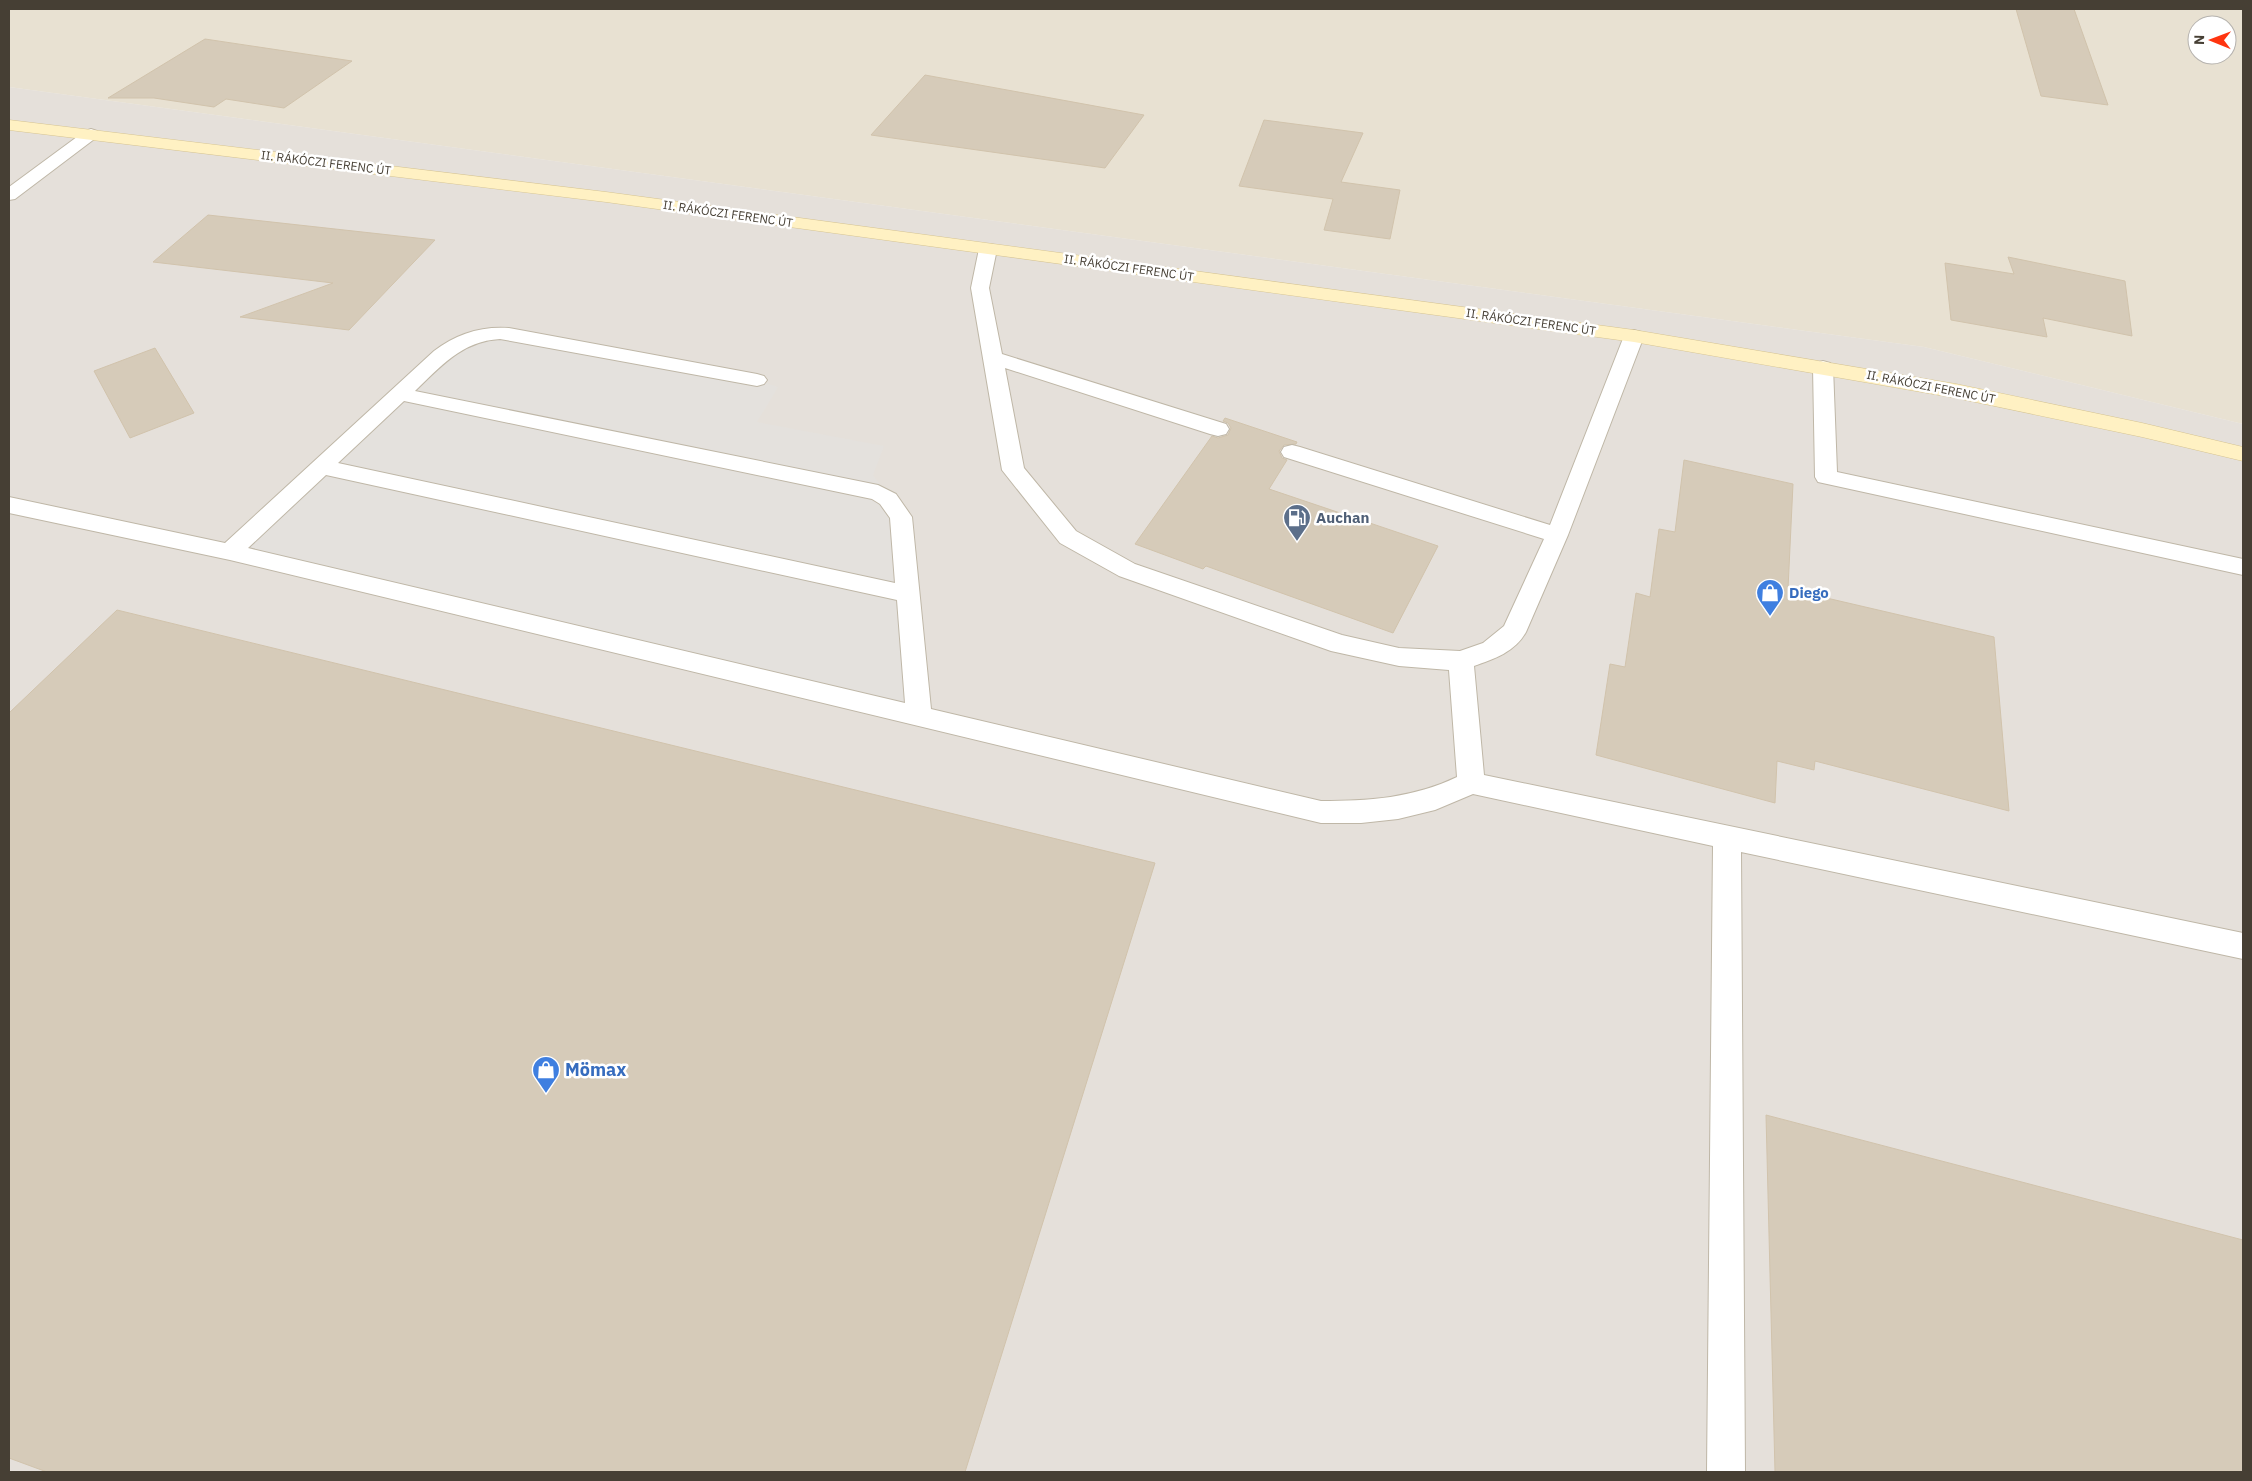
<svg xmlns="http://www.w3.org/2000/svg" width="2252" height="1481" font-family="'IBM Plex Sans',sans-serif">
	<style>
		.residential { fill: #e8e1d2; fill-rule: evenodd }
		.industrial { fill: #e5e0da }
		.parking { fill: #e4e1dd }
		.building { fill: #d6cbb9; stroke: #d1c3ac }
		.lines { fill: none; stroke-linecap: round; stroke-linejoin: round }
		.lane-casing { stroke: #bfb7a7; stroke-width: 2 }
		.secondary-casing { stroke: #d6c492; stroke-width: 1 }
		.lane { fill: #fff; fill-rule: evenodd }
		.secondary { fill: #fff1c3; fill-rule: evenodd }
		.labels { text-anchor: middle; stroke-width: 5; stroke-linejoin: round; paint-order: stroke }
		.far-street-label { font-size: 12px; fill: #463f34; stroke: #fff }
		.service-label { font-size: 15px; font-weight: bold; fill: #4e5e75; stroke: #fff; text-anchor: start }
		.shop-label { font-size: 15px; font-weight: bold; fill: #366cbe; stroke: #fff; text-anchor: start }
		.near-shop-label { font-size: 18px; font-weight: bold; fill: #366cbe; stroke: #fff; text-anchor: start }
	</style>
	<rect width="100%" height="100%" fill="#f3efe5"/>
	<!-- residential -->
	<path class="residential" d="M9 9H2243V424L1924 347 9 87ZM2197 25H2227V55H2197Z"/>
	<!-- industrial -->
	<path class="industrial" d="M9 87 1924 347 2243 424V1472H9Z"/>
	<!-- parking -->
	<path class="parking" d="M498 333 757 380 778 387 757 422 884 446 873 475 896 507 919 716 230 552 451 346Z"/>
	<!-- building -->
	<path class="building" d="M2016 9H2074L2108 105 2041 96Z
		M205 39 352 61 284 108 226 99 214 107 154 98H108Z
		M925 75 1144 115 1105 168 871 135Z
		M1264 120 1363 133 1341 182 1400 190 1390 239 1324 230 1333 199 1239 186Z
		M208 215 435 240 349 330 240 317 333 283 153 262Z
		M2008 257 2125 281 2132 336 2043 318 2047 337 1951 320 1945 263 2014 274Z
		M155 348 194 413 130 438 94 371Z
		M1225 418 1297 442 1296 444 1284 445 1279 451 1282 458 1287 460 1269 489 1438 546 1393 633 1206 566 1203 569 1135 544 1212 436 1218 438 1228 435 1231 428 1228 423 1223 421Z
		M1684 460 1793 484 1788 589 1994 637 2009 811 1815 761 1814 770 1777 761 1775 803 1596 755 1610 664 1625 667 1636 593 1650 597 1659 529 1675 532Z
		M117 610 1155 863 965 1472H47L9 1458V713Z
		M1766 1115 2243 1240V1472H1775Z"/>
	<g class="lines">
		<defs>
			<path id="lane" d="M91 129 97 131 99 134 97 137 15 199 9 200V187L85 131Z
				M988 244 994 245 997 249 989 288 1002 354 1226 424 1229 429 1226 434 1218 436 1210 434 1005 368 1024 468 1076 531 1135 564 1342 635 1399 648 1460 651 1483 643 1504 626 1544 539 1284 457 1281 452 1284 447 1292 445 1300 447 1550 525 1624 336 1627 332 1634 330 1641 332 1644 336 1568 535 1526 632C1515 652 1494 659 1474 666L1484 775 2243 933V959L1741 852 1745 1472H1707L1713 846 1473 794 1435 810 1398 819 1361 823H1321L230 560 9 513V497L225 543 434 351C456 334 481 326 509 328L757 374 764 376 767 380 764 384 757 386 500 339C462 341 440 367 415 391L878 485 896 494 912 517 931 709 1321 801C1368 801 1414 798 1457 777L1449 670 1399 666 1331 651 1119 576 1060 543 1002 470 971 288 979 249 982 245ZM404 401 872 499 880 504 890 518 895 583 338 463ZM326 475 897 600 905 703 248 548Z
				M1823 361 1830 363 1833 367 1837 472 2243 559V575L1818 482 1815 477 1813 367 1816 363Z"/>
			<path id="secondary" d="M9 120 606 192 1634 330 1956 384 2142 423 2243 447V461L2142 437 1956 398 1634 342 606 202 9 130Z"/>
		</defs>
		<!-- lane casing -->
		<use href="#lane" class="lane-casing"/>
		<!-- secondary casing -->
		<use href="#secondary" class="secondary-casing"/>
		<!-- lane -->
		<use href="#lane" class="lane"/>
		<!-- secondary -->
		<use href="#secondary" class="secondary"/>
	</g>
	<!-- icons -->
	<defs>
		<symbol id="fuel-pin" viewBox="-11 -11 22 30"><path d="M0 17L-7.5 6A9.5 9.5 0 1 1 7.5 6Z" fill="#5c6f8a" stroke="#fff"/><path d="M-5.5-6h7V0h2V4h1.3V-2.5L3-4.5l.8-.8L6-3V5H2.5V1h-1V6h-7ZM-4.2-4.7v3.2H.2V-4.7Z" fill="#fff"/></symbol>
		<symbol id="shop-pin" viewBox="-11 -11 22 30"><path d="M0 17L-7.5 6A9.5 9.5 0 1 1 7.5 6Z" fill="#3f7fe0" stroke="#fff"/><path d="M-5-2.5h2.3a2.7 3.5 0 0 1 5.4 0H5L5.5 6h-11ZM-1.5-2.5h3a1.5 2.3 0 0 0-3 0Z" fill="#fff"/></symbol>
	</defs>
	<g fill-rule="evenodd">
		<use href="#fuel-pin" x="1281" y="502" width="32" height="43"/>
		<use href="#shop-pin" x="1754" y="577" width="32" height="43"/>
		<use href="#shop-pin" x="530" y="1054" width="32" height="43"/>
	</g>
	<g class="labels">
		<!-- far-street labels -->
		<g class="far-street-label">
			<text transform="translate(326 163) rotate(7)" y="4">II. RÁKÓCZI FERENC ÚT</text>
			<text transform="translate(728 214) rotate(8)" y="4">II. RÁKÓCZI FERENC ÚT</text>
			<text transform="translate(1129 268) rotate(8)" y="4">II. RÁKÓCZI FERENC ÚT</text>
			<text transform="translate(1531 322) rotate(8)" y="4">II. RÁKÓCZI FERENC ÚT</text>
			<text transform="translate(1931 387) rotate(11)" y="4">II. RÁKÓCZI FERENC ÚT</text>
		</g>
		<!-- service labels -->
		<g class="service-label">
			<text x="1316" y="523">Auchan</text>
		</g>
		<!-- shop labels -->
		<g class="shop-label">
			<text x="1789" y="598">Diego</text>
		</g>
		<!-- near-shop labels -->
		<g class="near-shop-label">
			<text x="565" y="1076">Mömax</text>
		</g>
	</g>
	<!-- border -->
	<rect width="2252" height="1481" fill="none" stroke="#463f34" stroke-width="20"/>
	<!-- north arrow -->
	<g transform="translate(2212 40) rotate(271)"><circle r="24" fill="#ffffff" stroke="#b5b2ae"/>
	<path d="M0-4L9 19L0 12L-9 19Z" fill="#ff3510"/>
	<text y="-8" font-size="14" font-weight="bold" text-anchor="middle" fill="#463f34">N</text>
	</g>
</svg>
